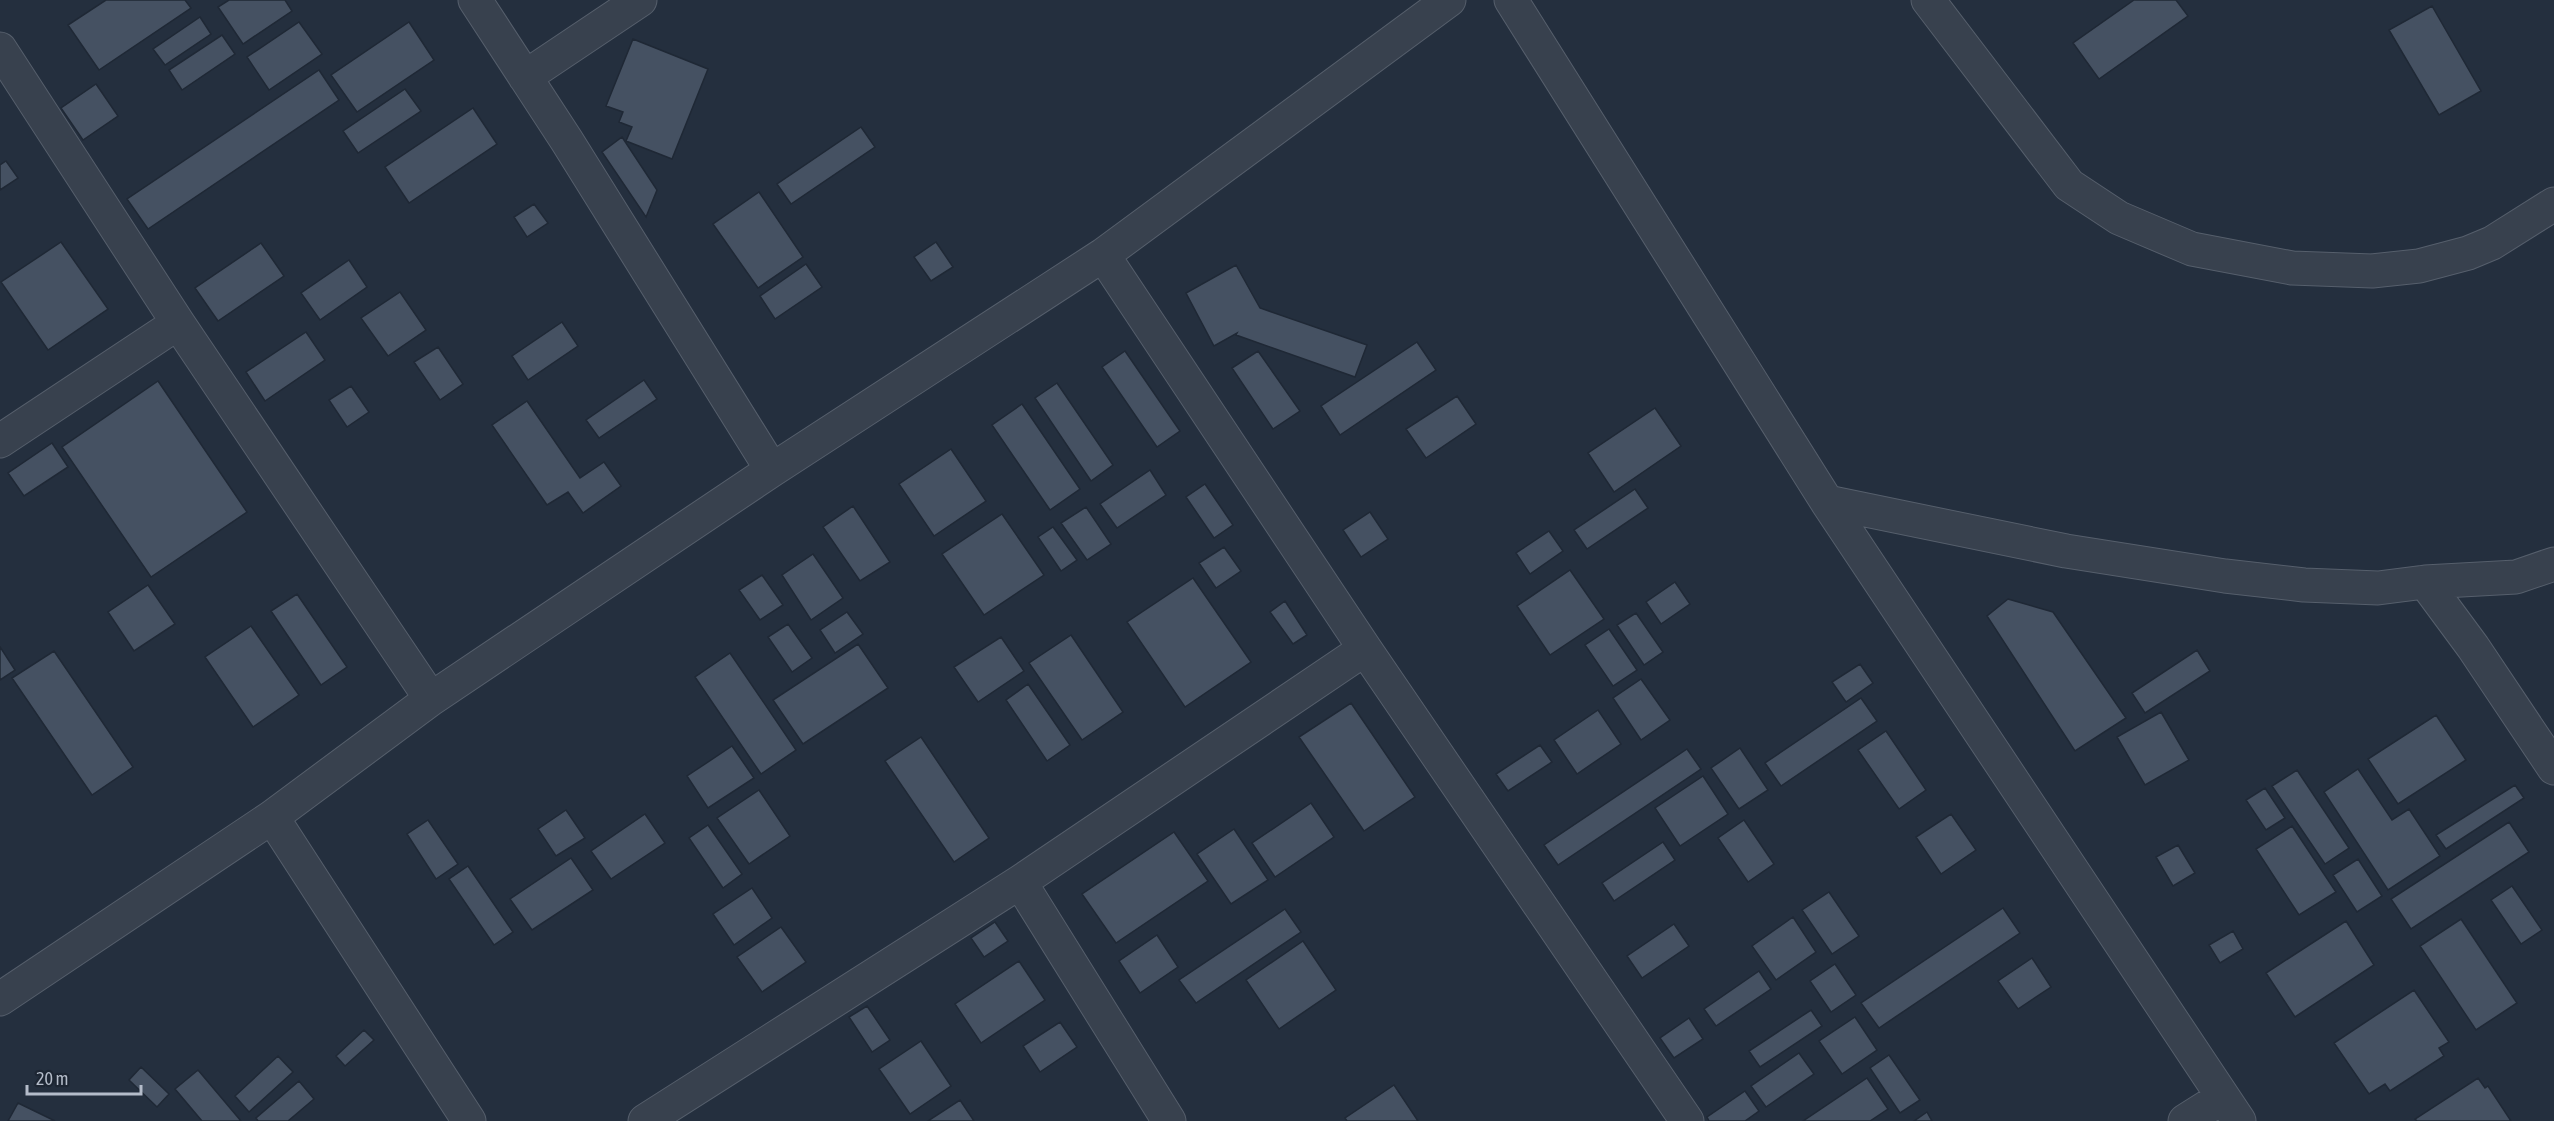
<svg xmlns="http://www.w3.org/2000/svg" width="2554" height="1121" font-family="'Asap Condensed',sans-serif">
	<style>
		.building { fill: #455162; stroke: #1f2835; stroke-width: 1.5 }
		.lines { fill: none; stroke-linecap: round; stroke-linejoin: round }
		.minor-casing { stroke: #565f6c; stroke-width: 35 }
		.minor { stroke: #38414e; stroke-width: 33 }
	</style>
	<rect width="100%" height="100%" fill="#242f3e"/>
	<!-- building -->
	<path class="building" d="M106 0H185L191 8 99 70 68 25Z
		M229 0H285L292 11 243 44 218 7Z
		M2134 0H2176L2188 16 2099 79 2073 43Z
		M2432 6 2481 91 2439 115 2389 30Z
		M200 17 211 34 165 65 153 49Z
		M299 22 322 54 269 90 247 57Z
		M409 22 434 60 357 112 331 75Z
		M222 35 235 54 182 90 169 70Z
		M633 39 708 69 672 159 626 141 632 127 619 122 623 112 606 106Z
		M319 70 339 100 148 229 127 199Z
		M96 84 118 116 83 140 61 108Z
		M405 89 421 111 358 153 343 131Z
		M473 108 497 144 409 203 385 167Z
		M861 127 875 147 791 204 777 184Z
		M622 137 657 190 646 217 602 152Z
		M6 161 18 178 0 190V165Z
		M759 192 803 257 758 288 713 224Z
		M534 204 548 223 527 237 514 217Z
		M61 242 108 309 48 350 1 282Z
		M936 242 953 267 931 281 914 257Z
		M261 243 284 276 218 321 195 288Z
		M349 260 367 287 320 320 301 293Z
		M806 264 822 287 775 319 760 296Z
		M1236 265 1260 308 1367 345 1355 377 1236 335 1237 333 1214 346 1186 293Z
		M400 292 426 330 388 356 361 318Z
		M562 322 578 346 528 380 512 356Z
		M306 332 325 360 265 401 246 372Z
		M1417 342 1436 370 1340 435 1321 406Z
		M438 347 463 384 440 400 414 362Z
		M1125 351 1180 431 1157 447 1102 367Z
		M1258 351 1300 411 1273 429 1232 368Z
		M644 380 657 399 599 438 586 420Z
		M158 381 247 512 151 577 62 447Z
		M1057 383 1113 465 1091 481 1035 398Z
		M351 386 369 412 347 427 329 400Z
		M1457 396 1476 424 1426 458 1406 429Z
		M527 401 580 478 604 462 621 486 583 513 568 492 547 505 492 425Z
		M1022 404 1080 489 1050 510 992 425Z
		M1655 408 1681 446 1614 492 1588 453Z
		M52 443 68 467 24 496 8 473Z
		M951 449 986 501 934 536 899 484Z
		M1150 470 1166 495 1117 528 1100 504Z
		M1205 484 1233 525 1214 538 1186 497Z
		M1635 489 1648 508 1587 549 1574 530Z
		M853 506 890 562 860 581 823 527Z
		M1086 507 1111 544 1087 560 1061 523Z
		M1370 512 1388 539 1361 557 1343 530Z
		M1002 514 1044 575 984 615 942 554Z
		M1053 527 1077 560 1061 571 1038 537Z
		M1549 531 1563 551 1530 574 1516 553Z
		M1224 547 1241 571 1216 588 1199 563Z
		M813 554 843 598 811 620 782 575Z
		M1570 570 1604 619 1550 655 1517 606Z
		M762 575 783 605 760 620 739 590Z
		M1193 578 1251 662 1185 707 1127 622Z
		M1675 582 1690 604 1661 624 1646 602Z
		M148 585 175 624 134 651 108 612Z
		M297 594 347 667 321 685 271 611Z
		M2008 599 2053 612 2126 718 2075 751 1987 616Z
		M1285 601 1307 635 1293 644 1270 612Z
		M847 612 863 634 835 653 820 630Z
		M1636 613 1663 652 1644 665 1617 625Z
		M788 624 812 658 792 672 768 637Z
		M251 626 299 695 253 727 205 657Z
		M1609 629 1637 670 1613 686 1585 645Z
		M1071 635 1123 712 1082 740 1029 663Z
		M1001 637 1024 671 978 702 954 667Z
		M858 644 888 688 803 744 773 700Z
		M0 647 15 670 0 680Z
		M2197 650 2210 671 2145 713 2132 693Z
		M54 651 133 767 92 795 12 678Z
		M730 653 796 750 761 774 695 677Z
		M1860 664 1873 683 1846 702 1832 682Z
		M1641 679 1670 720 1641 740 1613 698Z
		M1028 684 1070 745 1047 761 1006 700Z
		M1861 698 1877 721 1781 786 1765 763Z
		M1351 703 1415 797 1364 831 1299 737Z
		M1598 710 1621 744 1577 774 1554 740Z
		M2161 712 2189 760 2145 785 2117 737Z
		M2436 715 2466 760 2398 804 2368 759Z
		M1886 731 1926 790 1899 809 1858 750Z
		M921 737 989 838 954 862 885 761Z
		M1540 745 1552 762 1508 791 1496 774Z
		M732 746 754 778 708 808 687 776Z
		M1740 748 1768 790 1739 809 1711 768Z
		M1687 749 1701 769 1558 865 1544 845Z
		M2358 769 2392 820 2409 809 2440 856 2388 890 2324 792Z
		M2297 770 2349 848 2325 864 2272 786Z
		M1703 776 1728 814 1680 846 1655 808Z
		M2515 785 2524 798 2446 849 2436 835Z
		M2265 788 2285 818 2266 830 2246 800Z
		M759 790 790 836 749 864 717 818Z
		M1311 803 1334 837 1275 877 1252 843Z
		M566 810 585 838 556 856 538 829Z
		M645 814 665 843 611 879 591 851Z
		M1951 814 1976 850 1941 874 1916 837Z
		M428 820 458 864 436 879 407 834Z
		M1744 820 1774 864 1748 882 1718 838Z
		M2509 822 2529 852 2411 929 2391 899Z
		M708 825 742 874 723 888 689 838Z
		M2292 826 2336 892 2299 915 2256 849Z
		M1234 829 1268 880 1231 904 1197 854Z
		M1174 832 1208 881 1116 943 1082 894Z
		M1663 842 1675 860 1614 901 1602 883Z
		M2178 845 2195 873 2173 886 2156 857Z
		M571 858 593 890 532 930 510 899Z
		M2358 859 2382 896 2357 912 2333 875Z
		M468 866 513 932 494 945 449 879Z
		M2512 886 2542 930 2521 944 2491 900Z
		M752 888 772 918 734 945 713 914Z
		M1829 892 1859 936 1832 954 1802 910Z
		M2003 908 2020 933 1879 1028 1861 1003Z
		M1285 909 1301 932 1196 1003 1179 980Z
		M1793 917 1816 952 1776 980 1752 946Z
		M2461 919 2517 1003 2476 1030 2420 946Z
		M2346 921 2374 965 2295 1017 2266 973Z
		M995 922 1008 941 984 957 971 938Z
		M1674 924 1689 946 1642 978 1627 956Z
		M781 927 806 962 762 992 737 957Z
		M2233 931 2243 949 2220 963 2209 945Z
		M1157 935 1178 967 1140 993 1119 961Z
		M1303 941 1336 990 1279 1029 1246 980Z
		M2032 958 2051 987 2018 1009 1998 981Z
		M1019 961 1045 1000 981 1043 955 1004Z
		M1835 964 1856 995 1831 1012 1810 981Z
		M1759 971 1771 989 1716 1026 1704 1009Z
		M2414 990 2449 1042 2439 1048 2444 1056 2390 1091 2385 1084 2369 1094 2334 1043Z
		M867 1006 890 1040 872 1052 849 1017Z
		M1811 1010 1822 1026 1760 1067 1749 1051Z
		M1855 1017 1877 1050 1842 1074 1819 1041Z
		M1689 1018 1703 1039 1674 1058 1660 1038Z
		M1060 1022 1077 1047 1040 1072 1023 1046Z
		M364 1030 374 1040 345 1066 336 1056Z
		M921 1041 951 1086 910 1114 879 1069Z
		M1799 1053 1814 1074 1766 1107 1751 1086Z
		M1889 1055 1920 1100 1900 1113 1870 1068Z
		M278 1056 293 1072 249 1112 235 1096Z
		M141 1067 169 1094 157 1107 129 1080Z
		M198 1070 241 1121H202L175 1089Z
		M1867 1078 1888 1109 1870 1121H1803Z
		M2478 1078 2485 1088 2488 1086 2511 1121H2417L2415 1119Z
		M299 1081 314 1099 288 1121H258L256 1118Z
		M1394 1085 1418 1121H1347L1345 1118Z
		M1745 1091 1759 1111 1745 1121H1709L1707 1117Z
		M960 1100 974 1121H928Z
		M18 1103 55 1121H8Z
		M1927 1112 1932 1121H1914Z"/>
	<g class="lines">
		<defs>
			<path id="minor" d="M475 0 567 141 772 470
				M1511 0 1827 502 2066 551 2225 576 2304 585 2378 588 2425 582 2516 577 2554 564
				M1928 0 2069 185 2119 218 2192 249 2292 268 2372 271 2419 266 2468 253 2492 243 2554 204
				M0 49 178 323 431 699
				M525 77 640 0
				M1103 255 1365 649 1687 1121
				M0 441 178 323
				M1827 502 2239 1121
				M2425 582 2473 647 2554 768
				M272 817 469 1121
				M1020 882 1169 1121
				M0 999 272 817 431 699 772 470 1103 255 1449 0
				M645 1121 1020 882 1365 649
				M2185 1121 2223 1097"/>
		</defs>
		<!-- minor casing -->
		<use href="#minor" class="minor-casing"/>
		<!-- minor -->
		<use href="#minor" class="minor"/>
	</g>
	<!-- scale -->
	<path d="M27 1085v9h114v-9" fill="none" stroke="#b4bcc9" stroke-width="3"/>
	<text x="36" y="1085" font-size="18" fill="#b4bcc9" stroke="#1d2633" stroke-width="4.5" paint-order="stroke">20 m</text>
</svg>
